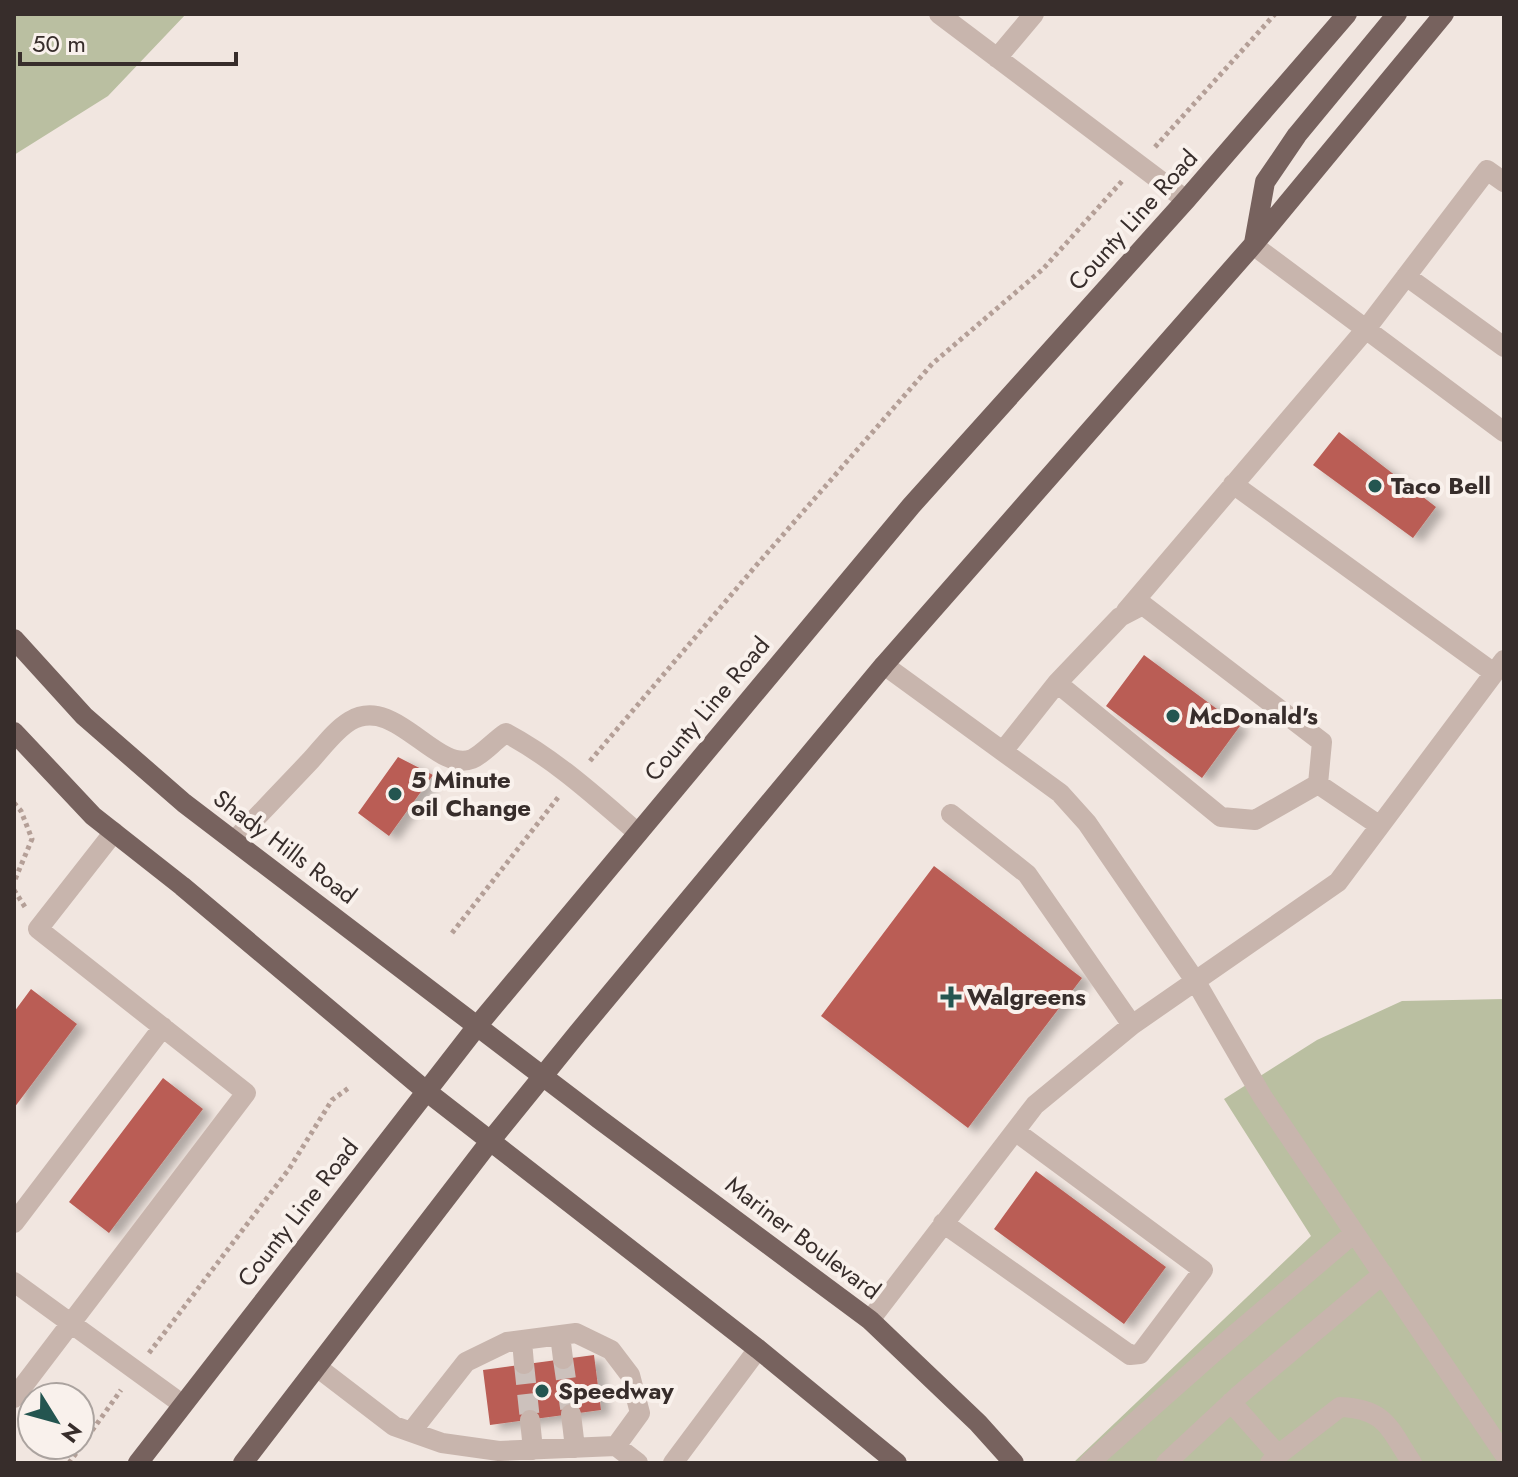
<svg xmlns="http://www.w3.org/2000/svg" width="1518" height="1477" font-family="Jost,sans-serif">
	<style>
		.green { fill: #babfa1 }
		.building { fill: #ba5d55; filter: url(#shadow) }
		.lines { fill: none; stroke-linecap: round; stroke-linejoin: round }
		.minor-tunnel { stroke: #ccc1bc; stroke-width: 20; stroke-dasharray: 20 10; stroke-linecap: butt }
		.path { stroke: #b49f97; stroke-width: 5; stroke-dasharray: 4 4; stroke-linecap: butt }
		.minor { stroke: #c8b5ad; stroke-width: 20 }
		.major { stroke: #77625e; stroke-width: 20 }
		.poi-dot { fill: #245550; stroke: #f9f1ec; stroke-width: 3 }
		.labels { text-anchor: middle; stroke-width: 8; stroke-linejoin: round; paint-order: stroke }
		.street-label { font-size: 24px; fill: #372d2b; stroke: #f9f1ec }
		.poi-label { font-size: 24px; font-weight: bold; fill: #372d2b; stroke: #f9f1ec; text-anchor: start }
	</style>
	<defs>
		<filter id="shadow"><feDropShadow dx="9" dy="5" stdDeviation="4" flood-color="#0004"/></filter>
	</defs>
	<rect width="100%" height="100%" fill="#f1e6e0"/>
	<!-- green -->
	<path class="green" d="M14 14H186L108 96 14 155Z
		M1504 999V1463H1073L1311 1236 1224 1099 1317 1040 1402 1001Z"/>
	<!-- building -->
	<path class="building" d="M1339 432 1436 507 1413 538 1313 465Z
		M1144 655 1240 726 1202 778 1106 706Z
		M398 757 433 775 389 836 358 813Z
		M934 866 1082 978 968 1128 821 1016Z
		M31 989 77 1024 14 1108V1012Z
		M163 1078 203 1109 109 1233 69 1202Z
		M1036 1171 1166 1267 1124 1324 994 1229Z
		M594 1355 601 1410 490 1425 483 1370Z"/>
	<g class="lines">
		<!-- minor-tunnel -->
		<path class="minor-tunnel" d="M563 1359 571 1414
			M524 1364 530 1420"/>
		<!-- path -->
		<path class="path" d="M1155 147 1275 14
			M590 761 754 568 932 364 1043 269 1123 180
			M14 803 21 811 32 839 14 882
			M14 890 25 907
			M452 933 560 795
			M149 1353 289 1169 332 1100 350 1087
			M69 1463 121 1390"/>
		<!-- minor -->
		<path class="minor" d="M939 14 1186 200
			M997 58 1034 14
			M1253 245 1504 432
			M1406 276 1504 347
			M1233 484 1494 673
			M1143 605 1322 742 1318 784 1255 820 1221 817 1057 683 1120 617Z
			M1126 611 1366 329 1487 170 1504 182
			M884 665 1060 793 1087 823 1196 982 1262 1096 1504 1454
			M1003 751 1057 683
			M1318 784 1380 826
			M951 814 1027 874 1132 1025
			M234 841C260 814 285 787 311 760 323 747 335 730 350 721 395 694 435 773 472 759 482 755 495 740 506 733 555 759 596 797 638 833
			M14 1223 163 1027
			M943 1223 1130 1355 1140 1354 1203 1270 1015 1131
			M14 1282 182 1404
			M870 1320 1035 1105 1132 1025 1338 882 1504 660
			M560 1335 563 1359
			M522 1341 524 1364
			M317 1367 394 1426 442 1443 499 1451 616 1446 638 1463
			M14 1398 246 1093 38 929 114 832
			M1231 1402 1278 1455 1270 1463
			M571 1414 575 1448
			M530 1420 533 1450
			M411 1432 466 1362 507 1342 576 1333 611 1350 630 1375 640 1413 616 1446
			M1278 1455 1340 1407C1386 1409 1389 1428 1412 1463
			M673 1463 758 1349
			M1089 1463 1212 1354 1353 1234
			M1166 1463 1238 1396 1383 1274"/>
		<!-- major -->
		<path class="major" d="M1254 243 1265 182 1297 135 1397 14
			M14 639 84 716 184 803 599 1119 870 1320 978 1423 1014 1463
			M14 732 93 816 182 886 426 1091 758 1349 897 1463
			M138 1463 478 1025 911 506 1186 200 1347 14
			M243 1463 491 1140 577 1034 884 665 1253 245 1444 14"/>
	</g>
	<!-- markers -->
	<g class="poi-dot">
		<circle cx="1375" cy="486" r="8"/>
		<circle cx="1173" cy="716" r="8"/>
		<circle cx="395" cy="794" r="8"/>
		<path d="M947 985h8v8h8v8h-8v8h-8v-8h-8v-8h8z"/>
		<circle cx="542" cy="1391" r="8"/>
	</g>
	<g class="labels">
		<!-- street labels -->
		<g class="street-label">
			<text transform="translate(1133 220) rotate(-48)" y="8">County Line Road</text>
			<text transform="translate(707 709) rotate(-50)" y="8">County Line Road</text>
			<text transform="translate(285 847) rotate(37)" y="8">Shady Hills Road</text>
			<text transform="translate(298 1213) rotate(-52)" y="8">County Line Road</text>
			<text transform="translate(803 1238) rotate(37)" y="8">Mariner Boulevard</text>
		</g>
		<!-- poi labels -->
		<g class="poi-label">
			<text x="1391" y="494">Taco Bell</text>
			<text x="1189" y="724">McDonald's</text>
			<text x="411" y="788">5 Minute<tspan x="411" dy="28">oil Change</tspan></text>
			<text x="967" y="1005">Walgreens</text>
			<text x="558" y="1399">Speedway</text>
		</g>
	</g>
	<!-- border -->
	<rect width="1518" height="1477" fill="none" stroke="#372d2b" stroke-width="32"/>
	<!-- north arrow -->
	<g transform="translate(56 1421) rotate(127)"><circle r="38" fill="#f9f1ec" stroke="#aba39f" stroke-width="2"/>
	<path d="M0-6L14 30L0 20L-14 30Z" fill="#245550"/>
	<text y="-12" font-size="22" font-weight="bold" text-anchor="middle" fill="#372d2b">N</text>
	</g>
	<!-- scale -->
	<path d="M20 52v12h216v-12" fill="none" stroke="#372d2b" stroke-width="4"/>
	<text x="32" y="52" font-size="24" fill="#372d2b" stroke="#f9f1ec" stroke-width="6" paint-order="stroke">50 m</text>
</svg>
